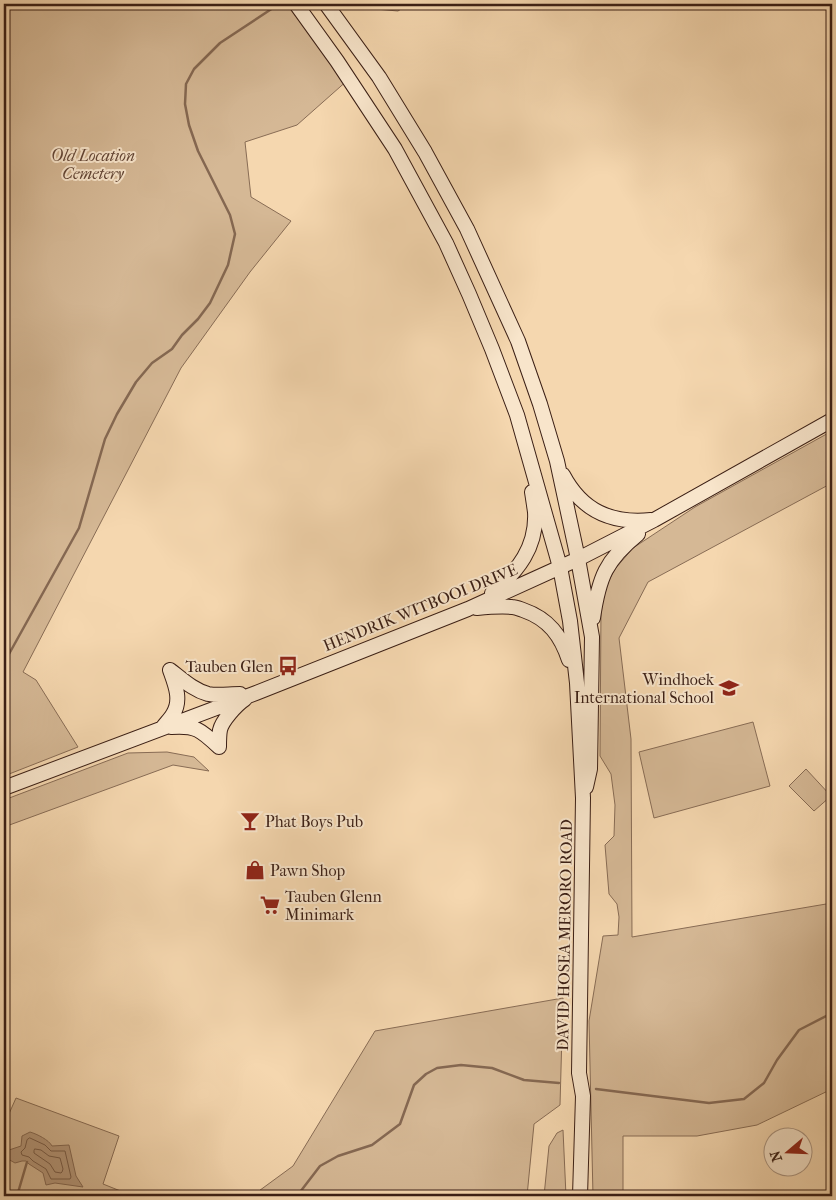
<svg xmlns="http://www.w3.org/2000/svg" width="836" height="1200" font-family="'IM FELL French Canon',serif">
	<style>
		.green { fill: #d5b895; stroke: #886c55 }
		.water { fill: #b6987b; stroke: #856852 }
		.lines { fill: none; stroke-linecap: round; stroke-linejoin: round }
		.shore { stroke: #785c48; stroke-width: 1 }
		.stream { stroke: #856852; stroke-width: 2.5 }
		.secondary-casing { stroke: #3b1f15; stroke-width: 16 }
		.secondary { stroke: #f8e5cb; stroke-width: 14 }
		.labels { text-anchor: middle; stroke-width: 4; stroke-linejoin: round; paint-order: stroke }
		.park-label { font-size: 16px; font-style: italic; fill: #624535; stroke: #f8e5cb }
		.street-label { font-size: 16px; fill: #3b1f15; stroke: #f8e5cb }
		.poi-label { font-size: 16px; fill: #3b1f15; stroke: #f8e5cb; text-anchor: start }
	</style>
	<rect width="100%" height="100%" fill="#f5d7af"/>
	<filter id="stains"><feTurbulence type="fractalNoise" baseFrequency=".004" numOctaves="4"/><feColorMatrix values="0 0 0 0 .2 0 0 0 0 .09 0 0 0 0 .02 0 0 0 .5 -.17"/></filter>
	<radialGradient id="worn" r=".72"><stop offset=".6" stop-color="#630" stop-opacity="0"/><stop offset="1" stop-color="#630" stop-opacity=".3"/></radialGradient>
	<!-- green -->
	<path class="green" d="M4 4H296L349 79 297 125 245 142 251 197 291 221 250 272 181 368 23 672 36 680 78 747 4 776Z
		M351 4H409L398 11 353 7Z
		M832 431V483L648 582 619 638 631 739 632 937 832 903V1089L757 1125 697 1136H623V1196H593L589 1021 603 936 618 935 619 917 617 904 609 894 605 845 614 836 615 805 611 774 600 756 601 608 604 589 615 569 633 548 695 507Z
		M753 722 770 786 654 818 639 752Z
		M167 752 194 757 209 771 173 765 4 827V800L128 753Z
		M806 769 831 796 814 811 789 786Z
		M563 998 560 1105 534 1124 527 1196H252L293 1166 375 1031Z
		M16 1098 119 1136 103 1184 133 1196H4V1125Z
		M563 1130 566 1196H544L549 1146 557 1133Z"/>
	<!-- water -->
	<path class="water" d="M30 1132C37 1134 49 1140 52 1146L69 1145 76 1176 83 1187 55 1183 46 1185 43 1173 29 1164 26 1161H22L15 1163 8 1159 9 1150 21 1146 22 1136Z"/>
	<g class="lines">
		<!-- shore -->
		<path class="shore" d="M30 1138 45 1145 51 1151H65L71 1177 70 1179H51L46 1169 33 1161 29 1157 22 1155 21 1152 25 1148 27 1140Z
			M35 1149 41 1150 49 1156 60 1158 63 1169 62 1172 61 1173 55 1172 50 1164 34 1153V1151Z"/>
		<!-- stream -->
		<path class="stream" d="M4 663 79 528 105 439 117 414 136 382 152 363 172 349 182 335 198 319 210 303 228 265 235 234 230 215 198 151 189 125 185 104 186 84 194 69 220 43 279 4
			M596 1089 709 1103 744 1099 764 1083 777 1060 799 1030 832 1013
			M17 1196 27 1162
			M297 1196 320 1166 338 1156 372 1145 400 1124 414 1085 426 1074 437 1068 461 1065 492 1068 524 1080 559 1083"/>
		<defs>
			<path id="secondary" d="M296 4 337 61 395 149 446 243 469 294 492 349 517 415 560 567 570 621 577 683 583 798 579 1073 583 1096 580 1196
				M326 4 379 77 425 152 467 229 518 341 540 404 557 461 578 559 592 637 590 769 586 787
				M563 475C582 511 611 524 651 520
				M492 593C518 571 537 547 535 512 534 505 533 498 532 492
				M477 608C488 607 501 606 512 607 516 607 520 609 523 610 549 619 561 636 569 660
				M593 618C599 577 606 560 638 534
				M170 670C182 679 193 690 208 694 218 696 229 694 240 694
				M163 727C166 723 171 718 173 714 182 700 175 684 170 670
				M171 727C196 725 201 730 219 747
				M219 747C219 742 219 735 220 730 222 721 236 705 245 699
				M4 788 256 693 468 609 578 559 654 520 832 420"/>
		</defs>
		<!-- secondary casing -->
		<use href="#secondary" class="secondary-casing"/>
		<!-- secondary -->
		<use href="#secondary" class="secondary"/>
	</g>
	<!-- icons -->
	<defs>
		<symbol id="bus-bare" viewBox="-9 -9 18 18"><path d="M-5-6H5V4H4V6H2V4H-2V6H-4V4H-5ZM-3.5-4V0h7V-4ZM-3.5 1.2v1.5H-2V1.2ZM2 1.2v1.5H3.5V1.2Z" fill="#8f2418" stroke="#f8e5cb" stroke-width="2.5" paint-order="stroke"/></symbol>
		<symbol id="school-bare" viewBox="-9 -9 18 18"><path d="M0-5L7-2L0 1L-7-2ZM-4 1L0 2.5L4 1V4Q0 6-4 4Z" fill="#8f2418" stroke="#f8e5cb" stroke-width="2.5" paint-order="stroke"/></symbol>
		<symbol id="bar-bare" viewBox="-9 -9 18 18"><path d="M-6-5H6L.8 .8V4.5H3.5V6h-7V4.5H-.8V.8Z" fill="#8f2418" stroke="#f8e5cb" stroke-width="2.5" paint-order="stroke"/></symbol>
		<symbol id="shop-bare" viewBox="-9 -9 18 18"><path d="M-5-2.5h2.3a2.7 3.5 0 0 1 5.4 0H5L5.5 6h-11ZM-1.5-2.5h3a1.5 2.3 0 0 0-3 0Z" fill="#8f2418" stroke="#f8e5cb" stroke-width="2.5" paint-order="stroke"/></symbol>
		<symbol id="supermarket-bare" viewBox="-9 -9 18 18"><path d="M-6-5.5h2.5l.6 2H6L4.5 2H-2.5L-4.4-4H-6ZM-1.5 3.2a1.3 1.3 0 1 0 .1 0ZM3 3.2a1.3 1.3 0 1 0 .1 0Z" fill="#8f2418" stroke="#f8e5cb" stroke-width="2.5" paint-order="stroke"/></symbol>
	</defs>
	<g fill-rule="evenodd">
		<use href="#bus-bare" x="274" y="652" width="28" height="28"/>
		<use href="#school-bare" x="715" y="674" width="28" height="28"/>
		<use href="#bar-bare" x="236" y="807" width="28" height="28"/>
		<use href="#shop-bare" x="241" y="856" width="28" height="28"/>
		<use href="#supermarket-bare" x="256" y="891" width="28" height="28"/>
	</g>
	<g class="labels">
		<!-- park labels -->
		<g class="park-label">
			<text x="93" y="161">Old Location<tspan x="93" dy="18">Cemetery</tspan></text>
		</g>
		<!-- street labels -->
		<g class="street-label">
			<text transform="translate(420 607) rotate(-22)" y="6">HENDRIK WITBOOI DRIVE</text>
			<text transform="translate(564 935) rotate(-89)" y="6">DAVID HOSEA MERORO ROAD</text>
		</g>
		<!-- poi labels -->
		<g class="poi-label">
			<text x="273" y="672" text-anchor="end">Tauben Glen</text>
			<text x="714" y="685" text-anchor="end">Windhoek<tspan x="714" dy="18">International School</tspan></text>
			<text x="265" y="827">Phat Boys Pub</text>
			<text x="270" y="876">Pawn Shop</text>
			<text x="285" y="902">Tauben Glenn<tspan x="285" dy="18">Minimark</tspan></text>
		</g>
	</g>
	<!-- margin -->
	<rect width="836" height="1200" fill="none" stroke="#f5d7af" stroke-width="20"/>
	<rect x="5" y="5" width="826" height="1190" fill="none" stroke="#3b1f15" stroke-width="2.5"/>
	<rect x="10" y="10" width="816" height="1180" fill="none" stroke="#3b1f15"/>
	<!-- north arrow -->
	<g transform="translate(788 1152) rotate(251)"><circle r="24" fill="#f8e5cb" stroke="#ac9682"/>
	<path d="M0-4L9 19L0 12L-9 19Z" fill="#8f2418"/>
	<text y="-8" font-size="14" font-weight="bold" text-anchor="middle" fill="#3b1f15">N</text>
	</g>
	<rect width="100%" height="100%" filter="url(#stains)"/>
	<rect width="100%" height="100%" fill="url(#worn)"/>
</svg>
